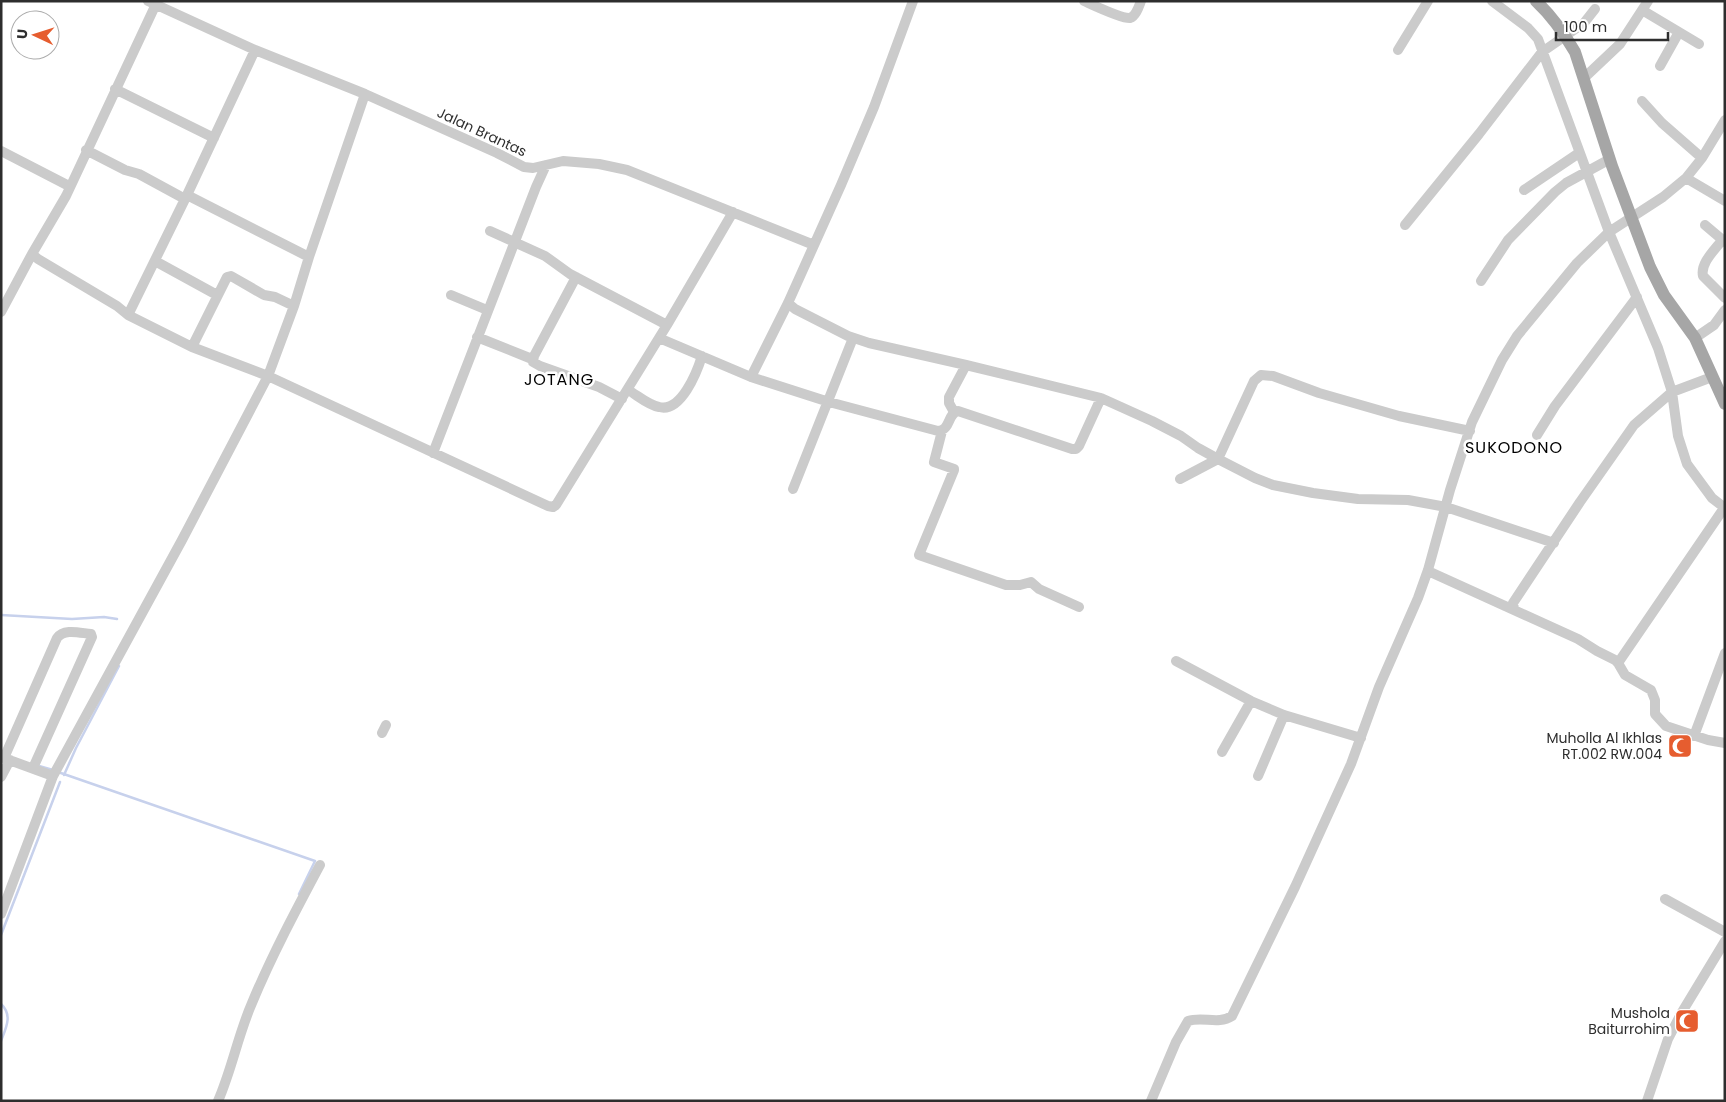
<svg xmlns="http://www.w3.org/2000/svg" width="1726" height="1102" font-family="Poppins,sans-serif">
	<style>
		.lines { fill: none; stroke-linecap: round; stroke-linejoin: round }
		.stream { stroke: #c7d1ec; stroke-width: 2.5 }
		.minor { stroke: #cbcbcb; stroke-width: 10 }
		.major { stroke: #a6a6a6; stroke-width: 12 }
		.labels { text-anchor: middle; stroke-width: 5; stroke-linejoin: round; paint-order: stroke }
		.street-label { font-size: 14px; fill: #2e2e2e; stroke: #fff }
		.poi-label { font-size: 14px; fill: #2e2e2e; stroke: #fff; text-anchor: end }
		.quarter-label { font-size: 16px; letter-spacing: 1px; fill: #000; stroke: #fff }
	</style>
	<rect width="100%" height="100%" fill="#fff"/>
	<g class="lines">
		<!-- stream -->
		<path class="stream" d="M1 615 72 619 104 617 117 619
			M39 766 53 770
			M58 772 315 861 299 894
			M64 775 76 748 119 666
			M1 935 60 782
			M1 1004C13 1015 6 1028 1 1041"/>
		<!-- minor -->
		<path class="minor" d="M148 1 255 50 365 94 497 153 524 167 533 168 563 161 599 164 627 170 814 245
			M913 1 874 107 841 185 788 303 751 377 829 402 938 431C951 430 947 414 958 411L1072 449H1076L1079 446 1101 398
			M1084 1C1093 5 1122 19 1130 18 1136 16 1139 6 1141 1
			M1492 1 1528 28 1538 39 1609 232 1658 348 1672 392 1678 436 1687 464 1712 498 1725 508
			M156 4 66 196 32 254 38 259 117 306 128 315 192 347 268 376 548 506 553 507 556 505 667 325 733 212
			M1642 10 1699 44
			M1398 50 1428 1
			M1660 66 1679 32
			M1584 78 1620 44 1648 1
			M115 89 214 138
			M1642 101 1662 123 1702 158
			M86 150 125 170 139 174 185 199
			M1 151 69 186
			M1686 178 1725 201
			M1524 190 1579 153
			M187 195 309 257
			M1405 225 1479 134 1542 52 1584 23 1595 9
			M1705 225 1725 242
			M490 231 545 256 570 274 667 325
			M1722 240C1715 250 1700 263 1703 276L1725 298
			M155 261 217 295
			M576 277 534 356 533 362 540 366 599 387 622 399
			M1481 281 1508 240 1555 192 1566 183 1610 159
			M451 295 487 310
			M788 303 795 309 848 336 869 343 966 365 1101 398 1152 421 1181 436 1198 448 1218 459 1255 478 1273 485 1313 493 1358 499 1408 500 1446 507 1554 543
			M1 312 32 254
			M128 315 187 195 255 50
			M477 337 532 359
			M659 338 751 377
			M1695 338 1714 325 1725 310
			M192 347 227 277 231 276 264 295 275 297 294 306
			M628 390C637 395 648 405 659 407 681 413 697 372 702 356
			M954 412 949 403V397L966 365
			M942 431 934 462 954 469V470L919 555 1006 585H1020L1031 582 1039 589 1079 607
			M1537 435 1555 406 1637 297
			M433 453 536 187 546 165
			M1180 479 1218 459 1254 381 1261 375 1273 376 1319 393 1399 416 1470 431
			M793 489 853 338
			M1428 571 1578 639 1597 651 1615 660 1618 663 1625 675 1651 690 1655 700V714L1666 726 1708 740 1725 743
			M1514 609 1513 603 1580 502 1634 425 1672 392 1712 377
			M1176 661 1251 701 1284 715 1361 738
			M1618 663 1724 508
			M382 733 386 725
			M1694 736 1725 653
			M1222 752 1251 701
			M1 757 53 776
			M4 758 57 638C64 628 80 633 91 634L92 637 33 768
			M1258 776 1284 715
			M1 777 10 760
			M1665 899 1725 932
			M1 914 53 776 182 540 268 376 294 306 309 257 365 94
			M218 1101C232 1069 238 1035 252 1003 272 955 296 910 320 865
			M1151 1101 1176 1042 1188 1021C1203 1016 1218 1025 1232 1016L1295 887 1351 764 1379 687 1418 598 1428 570 1450 490 1472 422 1502 360 1517 336 1577 263 1609 232 1663 197 1686 178 1702 158 1725 120
			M1647 1101 1668 1039 1682 1012 1725 941"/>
		<!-- major -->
		<path class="major" d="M1536 1C1552 16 1564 33 1575 52L1612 166 1650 267 1664 295 1695 338 1725 404"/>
	</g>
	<!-- icons -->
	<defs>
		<symbol id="mosque-square" viewBox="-11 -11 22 22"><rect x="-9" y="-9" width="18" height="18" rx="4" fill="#e65d2f" stroke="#fff"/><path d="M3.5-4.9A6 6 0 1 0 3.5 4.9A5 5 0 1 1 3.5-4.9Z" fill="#fff"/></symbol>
	</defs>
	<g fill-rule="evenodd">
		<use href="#mosque-square" x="1666" y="732" width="28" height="28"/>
		<use href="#mosque-square" x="1673" y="1007" width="28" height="28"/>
	</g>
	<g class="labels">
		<!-- street labels -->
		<g class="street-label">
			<text transform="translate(482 132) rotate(25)" y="5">Jalan Brantas</text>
		</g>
		<!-- poi labels -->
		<g class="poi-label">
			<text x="1662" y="743">Muholla Al Ikhlas<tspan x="1662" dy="16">RT.002 RW.004</tspan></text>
			<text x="1670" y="1018">Mushola<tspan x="1670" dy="16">Baiturrohim</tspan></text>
		</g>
		<!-- quarter labels -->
		<g class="quarter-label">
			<text x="559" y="385">JOTANG</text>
			<text x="1514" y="453">SUKODONO</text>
		</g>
	</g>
	<!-- border -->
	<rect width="1726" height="1102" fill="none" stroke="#2e2e2e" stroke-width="5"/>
	<!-- north arrow -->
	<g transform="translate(35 35) rotate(274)"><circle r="24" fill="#ffffff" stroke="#ababab"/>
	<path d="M0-4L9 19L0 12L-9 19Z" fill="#e65d2f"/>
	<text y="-8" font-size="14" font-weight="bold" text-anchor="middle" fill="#2e2e2e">U</text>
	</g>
	<!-- scale -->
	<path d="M1556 32v8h112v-8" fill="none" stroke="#2e2e2e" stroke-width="2.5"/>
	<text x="1564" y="32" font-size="15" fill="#2e2e2e" stroke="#ffffff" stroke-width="4" paint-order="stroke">100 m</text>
</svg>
